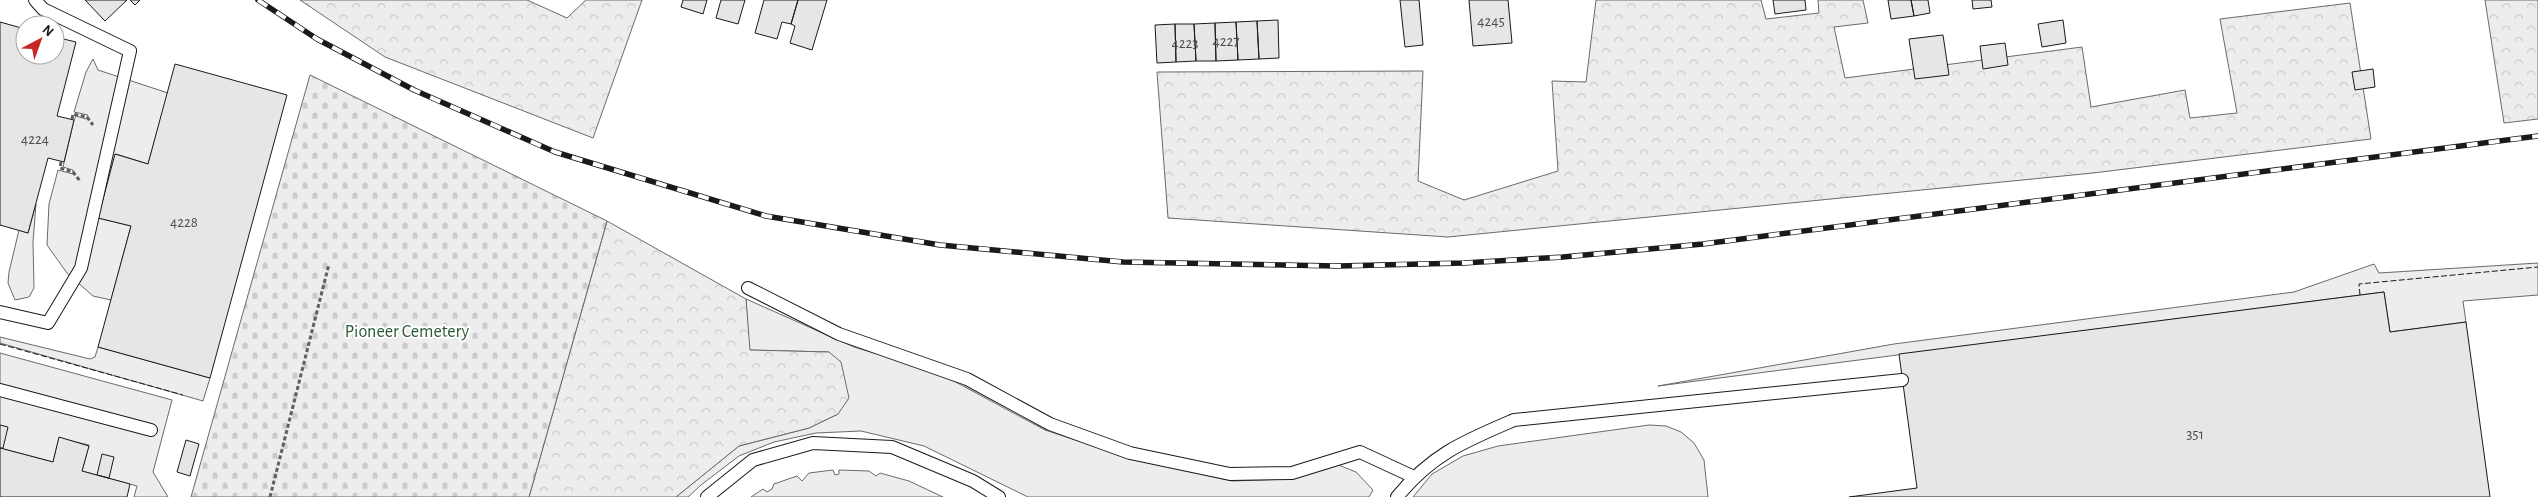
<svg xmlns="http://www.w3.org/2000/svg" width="2538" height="497" font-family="'Alegreya Sans',sans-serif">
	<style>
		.built { fill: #ededed; stroke: #6a6a6a }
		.forest { fill: url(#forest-crowns); stroke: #6a6a6a }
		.cemetery { fill: url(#cemetery-stones); stroke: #6a6a6a }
		.building { fill: #e6e6e6; stroke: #1a1a1a }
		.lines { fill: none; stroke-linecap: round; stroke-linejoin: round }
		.service-casing { stroke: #1a1a1a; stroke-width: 14 }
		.path { stroke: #5f5f5f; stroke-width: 3; stroke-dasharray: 4 2.5; stroke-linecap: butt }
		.service { stroke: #fff; stroke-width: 12 }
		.rail-casing { stroke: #1a1a1a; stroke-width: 5.5 }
		.rail { stroke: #fff; stroke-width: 4; stroke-dasharray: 11; stroke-linecap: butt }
		.fence { stroke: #1a1a1a; stroke-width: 1; stroke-dasharray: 6 2.5; stroke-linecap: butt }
		.labels { text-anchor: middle; stroke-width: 4; stroke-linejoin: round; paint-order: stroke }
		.number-label { font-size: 15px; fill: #4d4d4d }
		.park-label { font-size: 18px; fill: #2b5a34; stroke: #fff }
	</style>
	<defs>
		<pattern id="forest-crowns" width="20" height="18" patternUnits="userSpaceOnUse" patternTransform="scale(1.25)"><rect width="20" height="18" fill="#ededed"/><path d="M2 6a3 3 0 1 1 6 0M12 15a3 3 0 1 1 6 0" fill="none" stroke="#cbcbcb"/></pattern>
		<pattern id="cemetery-stones" width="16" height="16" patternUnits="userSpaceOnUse" patternTransform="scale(1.25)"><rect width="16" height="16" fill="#ededed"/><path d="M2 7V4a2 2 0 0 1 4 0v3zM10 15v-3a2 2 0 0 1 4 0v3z" fill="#cbcbcb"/></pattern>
	</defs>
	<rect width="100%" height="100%" fill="#fff"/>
	<!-- built -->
	<path class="built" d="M93 59 98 70 168 93 148 164 116 154 98 218 131 226 111 300 93 296 67 273 47 245 49 204 58 170 73 174V170L63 167 74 120 76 116 86 119 88 115 74 112 86 72Z
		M36 204 33 242 34 288 29 297 15 300 8 283 9 272 19 230 28 233Z
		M2538 263V295L2463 301 2466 322 2390 332 2384 292 1658 386 1894 344 2294 292 2374 264 2379 273Z
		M746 299 854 347 937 372 1045 430 1130 458 1232 481 1292 479 1336 464 1356 472 1373 490 1369 497H1028L924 446 861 431 816 433 774 442 739 456 701 485 688 497H676L739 446 809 428 838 414 829 352 749 350Z
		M0 337 90 359 95 357 98 347 210 378 203 401 0 343Z
		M0 353 172 400 153 472 168 497H134L137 486 82 471 89 445 59 438 53 462 0 448Z
		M1649 425 1666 426 1681 432 1694 443 1704 460 1708 497H1413L1432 474 1463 456 1498 446Z
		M833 470 835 475 839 474V470L869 471 876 476 880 473 909 481 943 497H751L763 489 767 492 772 489 774 484 797 476 802 481 809 473Z"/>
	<!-- forest -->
	<path class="forest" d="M300 0H527L567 18 586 0H642L593 138 385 57Z
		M1596 0H1761L1766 19 1819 13 1818 0H1863L1868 23 1834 27 1845 78 2082 47 2091 107 2185 90 2190 118 2237 113 2220 19 2350 3 2371 139 2093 173 1448 237 1168 218 1157 72 1423 71 1418 181 1464 200 1558 171 1552 81 1586 82Z
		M2485 0H2538V119L2504 123Z
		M607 221 746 299 750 350 829 352 841 362 849 398 838 414 809 428 739 446 676 497H529Z"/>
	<!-- cemetery -->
	<path class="cemetery" d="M310 75 607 221 529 497H191Z"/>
	<!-- building -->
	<path class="building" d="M85 0H127L105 21Z
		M130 0H140L135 5Z
		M683 0H707L703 14 681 7Z
		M721 0H745L738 24 716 18Z
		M764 0H798L791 24 782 22 777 39 755 33Z
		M798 0H827L812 50 790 43 795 26 791 24Z
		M1400 0H1419L1423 45 1405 47Z
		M1469 0H1508L1512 43 1473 46Z
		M1773 0H1805L1806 10 1775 14Z
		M1888 0H1911L1914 16 1891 19Z
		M1911 0H1928L1930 13 1914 16Z
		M1972 0H1991L1992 7 1973 9Z
		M1278 20 1279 58 1259 59 1257 21Z
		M2063 20 2066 43 2042 47 2038 24Z
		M1257 21 1259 59 1238 60 1236 22Z
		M0 22 25 29V55H55V37L76 42 57 116 74 120 64 162 48 158 28 233 0 225Z
		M1236 22 1238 60 1216 61 1215 23Z
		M1215 23 1216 61H1196L1194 24Z
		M1175 24H1194L1196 61 1176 62Z
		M1175 24 1176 62 1157 63 1155 25Z
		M1943 35 1949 75 1915 79 1909 39Z
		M2005 43 2008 65 1983 69 1980 46Z
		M175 64 287 95 210 378 98 347 131 226 98 218 115 154 148 164Z
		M2373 69 2375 87 2355 90 2352 72Z
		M2384 292 2390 332 2466 322 2490 497H1849L1917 488 1899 354Z
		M0 425 8 427 3 448H0Z
		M59 437 89 446 82 471 130 484 127 497H0V448L53 462Z
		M186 440 199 444 190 476 177 472Z
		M102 454 114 457 109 478 97 475Z"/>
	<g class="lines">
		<defs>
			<path id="service" d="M748 288 839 334 967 379 1050 424 1130 453 1230 474 1292 473 1360 452 1414 477
				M0 312 48 323 81 268 130 51 43 9 35 0
				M0 390 151 430
				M707 497 753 460 813 443 892 447 973 481 999 497
				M1397 497C1432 454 1465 441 1514 420L1902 380"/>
		</defs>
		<!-- service casing -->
		<use href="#service" class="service-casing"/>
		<!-- path -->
		<path class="path" d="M72 119 73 114 87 117 93 125
			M61 162 60 168 73 172 80 181
			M270 497 329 264"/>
		<!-- service -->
		<use href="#service" class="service"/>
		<defs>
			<path id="rail" d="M258 0 317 39 414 90 555 152 766 216 940 245 1123 262 1338 266 1464 263 1563 257 1703 244 2538 136"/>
		</defs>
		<!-- rail casing -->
		<use href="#rail" class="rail-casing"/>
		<!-- rail -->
		<use href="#rail" class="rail"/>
		<!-- fence -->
		<path class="fence" d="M2360 295 2359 284 2538 267
			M0 344 183 395"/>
	</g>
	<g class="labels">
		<!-- number labels -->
		<g class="number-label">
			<text x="1491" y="26">4245</text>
			<text x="1226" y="46">4227</text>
			<text x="1185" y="48">4223</text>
			<text x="35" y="144">4224</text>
			<text x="184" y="227">4228</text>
			<text x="2195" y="439">351</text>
		</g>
		<!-- park labels -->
		<g class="park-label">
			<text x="407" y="337">Pioneer Cemetery</text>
		</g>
	</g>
	<!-- north arrow -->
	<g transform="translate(40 40) rotate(41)"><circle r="24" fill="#ffffff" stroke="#a3a3a3"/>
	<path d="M0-4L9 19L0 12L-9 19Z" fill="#c62828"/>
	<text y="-8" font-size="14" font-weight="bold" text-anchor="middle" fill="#1a1a1a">N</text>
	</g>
</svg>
